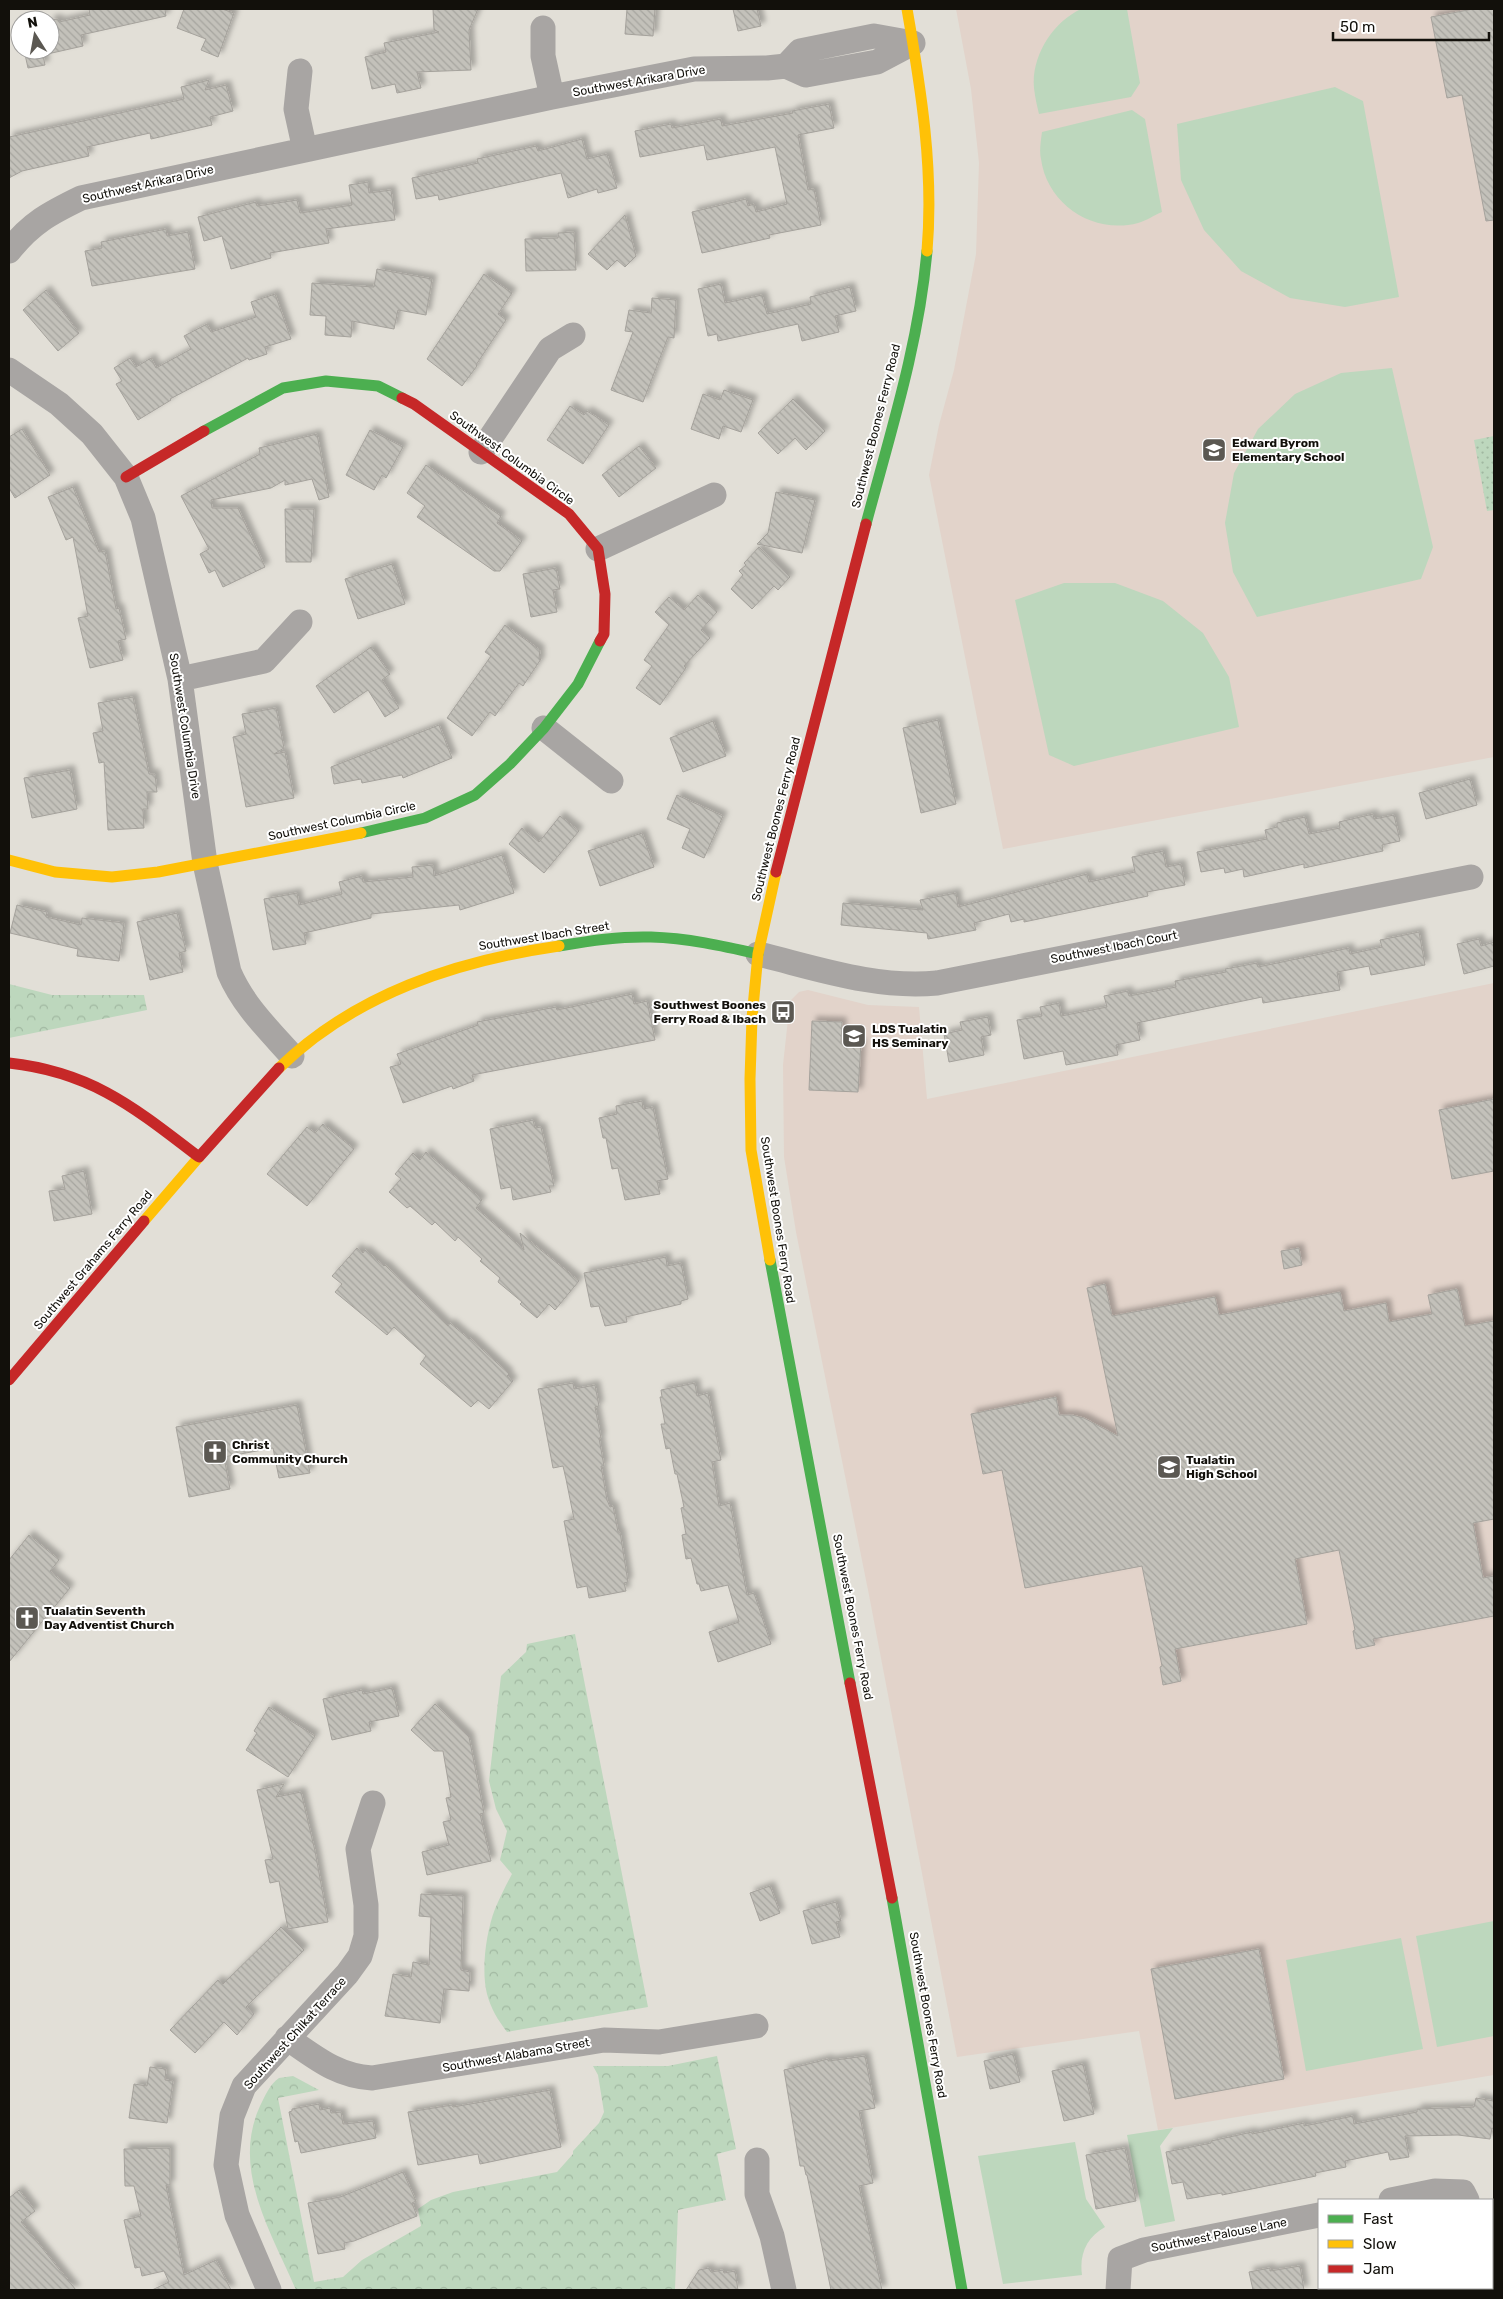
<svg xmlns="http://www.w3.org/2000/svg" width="1503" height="2299" font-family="Rubik,sans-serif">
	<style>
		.education { fill: #e2d3ca }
		.grass { fill: #bdd7bd }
		.forest { fill: url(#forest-crowns) }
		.park { fill: url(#park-dots) }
		.building { fill: url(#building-back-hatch); stroke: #a5a29c; filter: url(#shadow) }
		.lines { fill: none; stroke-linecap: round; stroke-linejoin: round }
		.street { stroke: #a8a5a3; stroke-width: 25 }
		.fast { stroke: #4caf50; stroke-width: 11 }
		.slow { stroke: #ffc107; stroke-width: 11 }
		.jam { stroke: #c62828; stroke-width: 11 }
		.labels { text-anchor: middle; stroke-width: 4; stroke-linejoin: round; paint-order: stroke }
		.street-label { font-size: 12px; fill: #12100b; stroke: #fff }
		.poi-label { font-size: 12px; font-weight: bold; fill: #12100b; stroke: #fff; text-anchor: start }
	</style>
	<defs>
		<pattern id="forest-crowns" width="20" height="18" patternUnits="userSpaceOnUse" patternTransform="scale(1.25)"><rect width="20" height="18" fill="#bdd7bd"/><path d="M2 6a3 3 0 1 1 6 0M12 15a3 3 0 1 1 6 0" fill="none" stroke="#a1b8a1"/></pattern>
		<pattern id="park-dots" width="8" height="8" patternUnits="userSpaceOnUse" patternTransform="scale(1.25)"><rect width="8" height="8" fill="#bdd7bd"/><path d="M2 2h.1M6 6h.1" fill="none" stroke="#a1b8a1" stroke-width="1.8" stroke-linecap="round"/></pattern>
		<pattern id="building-back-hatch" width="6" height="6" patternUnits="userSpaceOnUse" patternTransform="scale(1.25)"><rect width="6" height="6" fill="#c3c1ba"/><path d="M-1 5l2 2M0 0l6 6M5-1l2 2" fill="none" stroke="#a6a59f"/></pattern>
		<filter id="shadow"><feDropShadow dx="4.5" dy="-4.5" stdDeviation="2.5" flood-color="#0004"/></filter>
	</defs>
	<rect width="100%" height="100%" fill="#e2dfd7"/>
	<!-- education -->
	<path class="education" d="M956 9H1494V757L1003 849 929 475 939 425 954 370 976 254 979 163 971 89Z
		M1494 983V2075L1158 2130 1139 2031 957 2057 869 1595 796 1232 784 1157 783 1065 790 1001 799 992 808 990 868 1005 919 1007 927 1099Z"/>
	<!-- grass -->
	<path class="grass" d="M1081 9H1127L1140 83 1131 97 1039 114C1037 106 1035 97 1034 88 1031 56 1053 22 1081 9Z
		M1335 87 1363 101 1399 297 1345 307 1290 298 1241 271 1204 230 1181 180 1177 124Z
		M1132 110 1145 119 1162 212C1154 215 1146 221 1138 223 1093 235 1047 204 1041 159 1039 151 1041 140 1042 132Z
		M1392 368 1433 547 1421 579 1257 617 1233 572 1225 523 1234 473 1258 429 1295 394 1341 373Z
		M1064 583H1115L1163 601 1203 633 1229 677 1239 727 1074 766 1049 755 1015 600Z
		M1494 1921V2036L1437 2047 1416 1936Z
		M1401 1938 1423 2049 1306 2071 1286 1960Z
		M1173 2128 1160 2146 1175 2221 1145 2227 1127 2135Z
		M1075 2142 1086 2199 1105 2227C1087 2237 1079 2254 1082 2275L1003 2284 978 2156Z"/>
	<!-- forest -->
	<path class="forest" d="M9 984 52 995H144L147 1010 9 1038Z
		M575 1634 648 2007 507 2032C498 2020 491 2009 487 1994 481 1970 486 1932 495 1909 500 1897 506 1885 512 1874L500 1860 507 1831 496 1809 489 1781 501 1676 526 1652 527 1644Z
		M717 2056 736 2149 717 2154 726 2200 678 2210 675 2290H296C271 2232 231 2169 260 2106 265 2096 270 2084 279 2078L293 2076 319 2090 278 2098 314 2282 343 2277 362 2260 421 2226 418 2209 431 2200 453 2192 557 2172 573 2154V2151L599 2123 604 2112 598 2075 593 2066H668Z"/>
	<!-- park -->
	<path class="park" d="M1494 436V510L1487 511 1474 440Z"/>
	<!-- building -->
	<path class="building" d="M89 9H165L166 16 81 35 83 46 43 55 45 65 28 68 24 50H50V20L58 19 59 22 90 15Z
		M184 9H222L234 13 218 57 201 50 206 39 177 28Z
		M433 9H478L469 30 471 70 417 72 421 88 397 93 395 84 372 89 365 57 386 52 384 43 439 32 434 30Z
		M627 9H655L653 36 625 34Z
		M733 9H757L761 26 738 31Z
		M1473 9H1494V220L1486 221 1462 95 1447 98 1431 17Z
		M209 80 205 90 226 85 233 111 210 117 212 125 151 139 150 133 87 147 89 156 22 171 9 178V137L184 99 181 87Z
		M829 104 834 128 798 135 808 190 814 189 821 225 769 235 770 238 702 253 692 212 746 199 748 206 754 204 756 212 787 204 775 147 707 160 704 145 640 157 635 131 671 124 672 128 721 119 722 126 793 113 792 111Z
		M582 139 587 159 607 154 617 188 598 193 597 189 568 198 561 173 439 200 438 195 416 199 412 178 478 163 477 159 536 146 538 151Z
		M368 182 369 193 391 190 395 220 326 229 329 243 270 253 271 258 231 269 222 236 204 241 198 217 256 202 257 206 297 200 300 213 352 205 349 185Z
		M625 215 636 256 625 267 617 260 607 270 588 254Z
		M166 229 167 236 188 232 195 269 92 286 85 251 102 248 101 242Z
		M574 232 576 270 526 271 525 239 558 238V233Z
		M377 269 432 279 426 315 398 310 394 329 352 321 351 337 325 335 326 316 310 315 312 283 374 287Z
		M484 274 512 293 498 314 506 320 476 365 477 366 462 386 427 359Z
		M721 284 725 303 762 295 767 314 811 304 810 297 850 287 856 311 835 316 839 332 802 341 798 324 718 341 717 334 708 336 698 289Z
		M46 290 79 333 58 351 23 310Z
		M275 294 291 339 265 347 267 354 249 360 248 358 170 399 171 400 138 420 116 384 122 381 114 368 130 358 136 367 151 358 156 368 191 349 184 336 207 324 211 332 256 317 251 302Z
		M652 298 676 300 674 338 668 337 643 402 611 390 633 332 625 331 629 310 651 313Z
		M724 390 753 400 741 432 723 426 719 439 691 429 703 394 720 400Z
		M793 399 825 431 806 450 795 438 778 454 758 433Z
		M570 406 584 415 587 411 609 425 583 464 547 440Z
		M22 429 50 475 15 498 9 488V437Z
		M370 430 403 447 386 478 382 475 374 490 346 475Z
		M317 434 329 497 319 500 312 479 285 485V480L271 488 211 500 212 508H238L265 567 223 587 215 570 209 573 200 554 209 549 181 496 260 454 259 448Z
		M639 446 656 468 619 497 602 475Z
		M426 465 501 516 497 523 522 541 500 571H494L417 517 425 506 407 493Z
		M73 487 99 552 105 551 116 609 119 608 126 639 118 641 123 660 90 668 78 618 88 616 73 537 66 540 48 497Z
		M776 492 815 500 802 553 757 544 768 533Z
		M285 509H314L311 562H286Z
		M759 547 790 577 778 590 774 586 752 609 731 589 743 575 739 571 746 565 744 563Z
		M392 564 405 604 358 619 345 579Z
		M556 568 560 589 553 590 557 612 531 617 523 574Z
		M698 595 717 612 701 630 710 638 684 666 686 668 660 705 636 688 652 666 644 660 669 625 655 612 669 597 684 610Z
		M505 625 540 650 539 658 541 659 523 686 519 683 495 716 490 712 472 736 447 718 491 656 485 652Z
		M371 647 390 674 382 680 399 708 385 717 368 690 334 713 316 686Z
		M133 697 149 774H155L157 792H147L148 809H143L144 828 108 830 104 762 99 763 93 733 103 731 98 703Z
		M276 708 284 748 274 754 285 752 294 798 246 807 233 737 246 734 242 714Z
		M938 720 956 804 921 813 903 728Z
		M713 721 726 756 683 772 670 738Z
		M439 725 452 758 403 778 402 775 362 783 361 779 334 784 331 767Z
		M70 770 77 809 32 818 24 778Z
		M1470 779 1477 805 1426 819 1419 793Z
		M677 795 723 816 704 858 682 848 690 829 667 819Z
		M1373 814 1374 819 1394 815 1400 841 1382 845 1383 851 1304 868V864L1244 877 1243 869 1225 873 1224 868 1201 872 1197 852 1267 839 1265 830 1277 827V823L1305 817 1309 834 1340 828 1339 822Z
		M560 816 579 831 544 873 509 844 522 828 539 842Z
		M642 833 654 867 600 886 588 851Z
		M1163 851 1166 867 1181 864 1185 885 1147 892 1148 896 1024 922V919L1011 922 1009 914 974 923 976 930 928 939 927 933 841 925 843 903 923 910 920 900 956 893 958 907 1087 874 1089 882 1135 872 1132 857Z
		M502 855 514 893 460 910 459 905 371 914V918L304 933 306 944 273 950 264 899 297 893 299 905 342 894 339 882 362 876 363 882 413 877 412 867 433 865 434 876Z
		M17 905 47 912 46 917 81 925 82 918 124 923 119 961 77 956 78 949 10 933Z
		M177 913 186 951 179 953 183 972 150 980 137 922Z
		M1419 932 1425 965 1371 975 1369 966 1337 972 1340 990 1263 1003 1262 997 1137 1023 1140 1040 1116 1045 1118 1055 1066 1065 1063 1051 1024 1059 1017 1020 1042 1016 1040 1007 1059 1003 1061 1016 1107 1007 1104 996 1128 991 1129 996 1176 987 1175 981 1226 972 1225 969 1257 963 1258 967 1349 948 1350 954 1382 947 1380 940Z
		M1479 939 1481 946 1494 942V966L1464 974 1457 944Z
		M632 994 634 1004 647 1001 655 1040 472 1075 474 1081 453 1089 452 1086 403 1103 390 1067 401 1064 397 1054 478 1025 477 1022 556 1007 557 1010Z
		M988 1017 991 1035 981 1037 984 1055 949 1062 944 1034 962 1030 960 1022Z
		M812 1021 842 1022 841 1042 861 1043 858 1092 809 1090Z
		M1494 1099V1171L1452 1179 1439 1110Z
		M642 1101 643 1109 653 1107 668 1179 657 1181 660 1194 625 1200 618 1168 612 1169 606 1138H603L599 1118 617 1114 616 1106Z
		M533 1120 535 1128 541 1127 554 1186H549L551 1192 513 1200 511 1187 501 1189 490 1129Z
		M323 1124 354 1149 307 1206 267 1174 307 1127 315 1133Z
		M426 1152 482 1200 476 1208 524 1250 520 1233 579 1281 555 1310 549 1304 537 1318 520 1304 522 1302 498 1282 500 1278 480 1261 482 1259 458 1237 455 1241 435 1222 432 1225 410 1206 407 1208 389 1192 401 1179 395 1174 413 1153 420 1160Z
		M84 1171 92 1214 54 1221 49 1191 65 1189 62 1176Z
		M357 1248 363 1253 365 1250 384 1266 385 1265 448 1326 450 1323 469 1339 470 1338 509 1374 507 1376 513 1381 489 1409 478 1400 471 1407 420 1364 426 1356 394 1327 387 1335 335 1292 342 1284 332 1276Z
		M1299 1248 1302 1265 1284 1269 1281 1251Z
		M666 1257 667 1266 681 1263 688 1299 681 1301V1304L626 1317 627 1322 605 1326 599 1306 591 1307 584 1273Z
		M1105 1284 1112 1316 1215 1297 1219 1315 1340 1292 1344 1311 1386 1303 1389 1322 1432 1314 1428 1295 1457 1289 1465 1326 1494 1321V1519L1473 1523 1483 1578 1494 1576V1616L1373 1639 1375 1645 1356 1649 1353 1631 1355 1630 1339 1550 1295 1559 1307 1624 1175 1649 1181 1681 1163 1685 1160 1667 1162 1666 1142 1566 1025 1588 1002 1470 983 1474 971 1414 1056 1397 1059 1415H1072L1084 1418 1118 1436 1087 1288Z
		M573 1383 574 1389 595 1385 599 1406 595 1407 601 1438H599L604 1466H601L607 1500 610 1507 613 1506 618 1532H620L628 1582 624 1583 626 1591 589 1598 587 1586 577 1588 564 1521 574 1519 566 1479 563 1466 553 1468 538 1389Z
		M695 1383 697 1396 708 1393 721 1460 712 1462 719 1506 730 1503 747 1595 754 1593 771 1644 718 1662 709 1632 739 1622 728 1585 701 1591 699 1584H697L691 1558 686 1559 682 1535 686 1534 681 1508 684 1507 677 1474H675L670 1448 666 1449 661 1424H665L660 1397H662L661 1390Z
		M297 1405 310 1473 279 1478 273 1448 224 1457 230 1489 189 1497 176 1427Z
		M29 1535 59 1560 50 1571 70 1588 9 1662V1560Z
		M392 1688 399 1716 369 1722 371 1731 332 1740 323 1699 362 1690 363 1694Z
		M435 1704 469 1737 484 1813 480 1814 491 1861 427 1875 422 1852 449 1845 443 1822 451 1820 446 1798 451 1797 443 1751H434L411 1730Z
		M269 1707 315 1736 288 1777 246 1750 257 1733 254 1731Z
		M284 1784 276 1797 301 1792 315 1851 328 1922 288 1929 279 1881 270 1883 265 1860 273 1859 257 1790Z
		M770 1886 780 1913 760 1921 750 1893Z
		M421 1894 463 1896 461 1970 470 1972 469 1991 444 1989 440 2023 385 2016 393 1974 411 1977 413 1962 429 1965 431 1917 419 1916Z
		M836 1902 841 1921 836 1922 840 1937 812 1944 803 1911Z
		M281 1927 304 1950 246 2007 254 2014 237 2035 224 2022 195 2053 170 2030 218 1980 223 1984Z
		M1259 1949 1284 2079 1175 2099 1151 1969Z
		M1013 2054 1020 2082 990 2089 984 2061Z
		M865 2056 875 2108 859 2111 873 2183 859 2186 882 2290H831L807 2175H806L804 2166H800L784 2070 828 2059V2061Z
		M1083 2064 1094 2114 1064 2121 1052 2071Z
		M150 2067 166 2069 165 2080 173 2081 167 2123 129 2118 134 2084 147 2086Z
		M550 2090 561 2147 480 2164 478 2154 418 2165 408 2112 452 2105 453 2107Z
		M1476 2098 1494 2101V2129L1492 2128 1490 2139 1458 2135 1405 2136 1409 2157 1390 2160 1388 2152 1345 2161 1346 2167 1315 2173 1316 2176 1222 2195V2193L1187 2199 1183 2182 1172 2184 1166 2152 1211 2143V2141L1252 2132V2134L1304 2123V2126L1353 2116 1354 2124 1417 2112V2109L1474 2107Z
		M319 2104 320 2110 330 2108 331 2113 341 2112 343 2124 373 2121 376 2138 301 2153 298 2141 295 2142 289 2112 292 2111V2109Z
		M170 2148V2185H166L184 2275 216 2260 231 2290H152L169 2282 164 2271 142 2276 140 2267 135 2268 124 2220 141 2216 134 2186H125L124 2149Z
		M1125 2148 1136 2201 1096 2209 1086 2155Z
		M403 2172 416 2201 412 2203 417 2216 354 2241 344 2243 345 2249 318 2254 308 2203 340 2197Z
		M19 2190 35 2211 21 2222 76 2290H9V2198Z
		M1300 2266 1304 2290H1253L1249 2272 1270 2268V2271Z
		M709 2268 711 2272 723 2270 724 2273 735 2271 738 2290H686L699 2270Z"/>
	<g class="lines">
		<!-- street -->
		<path class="street" d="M543 28V56L552 97
			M786 66 800 51 874 36 913 43
			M300 71 296 109 305 150
			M9 251C31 223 50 213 81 198L552 97 694 69 767 68 786 66 806 75 877 62 913 43
			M9 370 59 404 92 434 126 477 143 518 180 679 205 863 229 972C243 1005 268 1029 292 1056
			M481 452 550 349 573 335
			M598 549 714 495
			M180 679 264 661 300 622
			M544 728 611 781
			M758 954C816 968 876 989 937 983L1471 877
			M287 2038C316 2058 337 2076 372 2078L604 2040 659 2042 756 2026
			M757 2160V2194L772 2236 784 2290
			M1391 2200 1435 2191 1463 2192 1467 2200
			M1485 2288 1486 2290
			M269 2290 237 2215 226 2165 232 2116 244 2086 347 1974 360 1956 366 1936V1905L358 1849 373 1803
			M1118 2290 1120 2259 1144 2250 1319 2215"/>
		<!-- fast -->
		<path class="fast" d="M204 431 283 388 326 381 378 386 402 398
			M866 524C890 434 919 344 927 251
			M361 833 425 818 475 795 510 764 544 728 578 684 600 641
			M559 946C589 941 620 936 651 937 687 938 723 946 758 954
			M770 1260 850 1683
			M892 1898 962 2290"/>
		<!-- slow -->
		<path class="slow" d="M907 9C921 89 934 170 927 251
			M9 860 55 872 112 877 158 872 361 833
			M279 1068C355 994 456 961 559 946
			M144 1221 199 1157
			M770 1260 751 1150 750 1079 752 1018 758 954 776 872"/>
		<!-- jam -->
		<path class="jam" d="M402 398 414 404 569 514 598 549 605 594 604 634 600 641
			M126 477 204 431
			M776 872 866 524
			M9 1063C92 1072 135 1108 199 1157L279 1068
			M9 1380 144 1221
			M850 1683 892 1898"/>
	</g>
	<!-- icons -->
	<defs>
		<symbol id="school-square" viewBox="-11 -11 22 22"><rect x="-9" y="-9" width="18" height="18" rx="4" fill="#5b5852" stroke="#fff"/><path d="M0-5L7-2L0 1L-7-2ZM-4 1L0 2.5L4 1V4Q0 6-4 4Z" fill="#fff"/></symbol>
		<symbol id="bus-square" viewBox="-11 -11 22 22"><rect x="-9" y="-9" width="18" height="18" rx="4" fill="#5b5852" stroke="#fff"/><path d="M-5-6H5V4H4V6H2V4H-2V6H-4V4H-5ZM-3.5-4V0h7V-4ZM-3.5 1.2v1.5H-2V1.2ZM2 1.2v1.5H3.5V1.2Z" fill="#fff"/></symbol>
		<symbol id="church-square" viewBox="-11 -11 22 22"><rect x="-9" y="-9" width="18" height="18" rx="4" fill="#5b5852" stroke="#fff"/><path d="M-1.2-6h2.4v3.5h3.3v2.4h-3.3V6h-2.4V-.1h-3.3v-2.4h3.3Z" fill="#fff"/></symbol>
	</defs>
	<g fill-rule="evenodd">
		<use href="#school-square" x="1200" y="436" width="28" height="28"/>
		<use href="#bus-square" x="769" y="998" width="28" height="28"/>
		<use href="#school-square" x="840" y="1022" width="28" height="28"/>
		<use href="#church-square" x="201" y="1438" width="28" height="28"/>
		<use href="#school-square" x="1155" y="1453" width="28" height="28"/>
		<use href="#church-square" x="13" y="1604" width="28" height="28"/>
	</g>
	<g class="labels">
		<!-- street labels -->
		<g class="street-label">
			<text transform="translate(639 81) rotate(-10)" y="4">Southwest Arikara Drive</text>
			<text transform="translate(148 184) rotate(-13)" y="4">Southwest Arikara Drive</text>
			<text transform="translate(876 426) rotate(-76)" y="4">Southwest Boones Ferry Road</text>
			<text transform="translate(512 458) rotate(36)" y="4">Southwest Columbia Circle</text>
			<text transform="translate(185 726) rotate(81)" y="4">Southwest Columbia Drive</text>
			<text transform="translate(776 819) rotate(-76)" y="4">Southwest Boones Ferry Road</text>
			<text transform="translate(342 821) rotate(-12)" y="4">Southwest Columbia Circle</text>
			<text transform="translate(544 936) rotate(-9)" y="4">Southwest Ibach Street</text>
			<text transform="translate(1114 947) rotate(-11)" y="4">Southwest Ibach Court</text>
			<text transform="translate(778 1220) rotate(81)" y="4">Southwest Boones Ferry Road</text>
			<text transform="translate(93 1260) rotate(-50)" y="4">Southwest Grahams Ferry Road</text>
			<text transform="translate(853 1617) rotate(79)" y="4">Southwest Boones Ferry Road</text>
			<text transform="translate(928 2015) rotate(80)" y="4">Southwest Boones Ferry Road</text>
			<text transform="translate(295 2033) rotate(-48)" y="4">Southwest Chilkat Terrace</text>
			<text transform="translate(516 2055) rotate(-10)" y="4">Southwest Alabama Street</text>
			<text transform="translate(1219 2235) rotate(-11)" y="4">Southwest Palouse Lane</text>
		</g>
		<!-- poi labels -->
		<g class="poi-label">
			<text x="1232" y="447">Edward Byrom<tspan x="1232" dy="14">Elementary School</tspan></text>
			<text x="766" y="1009" text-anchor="end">Southwest Boones<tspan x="766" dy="14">Ferry Road &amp; Ibach</tspan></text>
			<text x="872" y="1033">LDS Tualatin<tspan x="872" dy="14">HS Seminary</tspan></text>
			<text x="232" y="1449">Christ<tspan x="232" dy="14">Community Church</tspan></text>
			<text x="1186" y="1464">Tualatin<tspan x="1186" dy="14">High School</tspan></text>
			<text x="44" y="1615">Tualatin Seventh<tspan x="44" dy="14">Day Adventist Church</tspan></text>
		</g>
	</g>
	<!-- border -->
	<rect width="1503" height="2299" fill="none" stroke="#12100b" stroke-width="20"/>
	<!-- legend -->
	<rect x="1318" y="2199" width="175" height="90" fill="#ffffff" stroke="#a09f9d"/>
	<rect x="1328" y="2215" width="25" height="8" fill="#4caf50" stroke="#a09f9d"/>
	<text x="1363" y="2224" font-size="15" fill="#12100b">Fast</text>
	<rect x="1328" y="2240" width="25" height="8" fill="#ffc107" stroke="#a09f9d"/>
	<text x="1363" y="2249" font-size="15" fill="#12100b">Slow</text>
	<rect x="1328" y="2265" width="25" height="8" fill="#c62828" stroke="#a09f9d"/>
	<text x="1363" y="2274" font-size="15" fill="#12100b">Jam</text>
	<!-- north arrow -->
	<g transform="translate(35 35) rotate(349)"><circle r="24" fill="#ffffff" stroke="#a09f9d"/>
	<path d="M0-4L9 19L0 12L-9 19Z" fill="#5b5852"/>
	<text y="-8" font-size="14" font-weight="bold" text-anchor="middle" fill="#12100b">N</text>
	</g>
	<!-- scale -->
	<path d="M1333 32v8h156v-8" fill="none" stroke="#12100b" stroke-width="2.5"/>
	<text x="1340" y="32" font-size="15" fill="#12100b" stroke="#ffffff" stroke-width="4" paint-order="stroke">50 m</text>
</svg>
